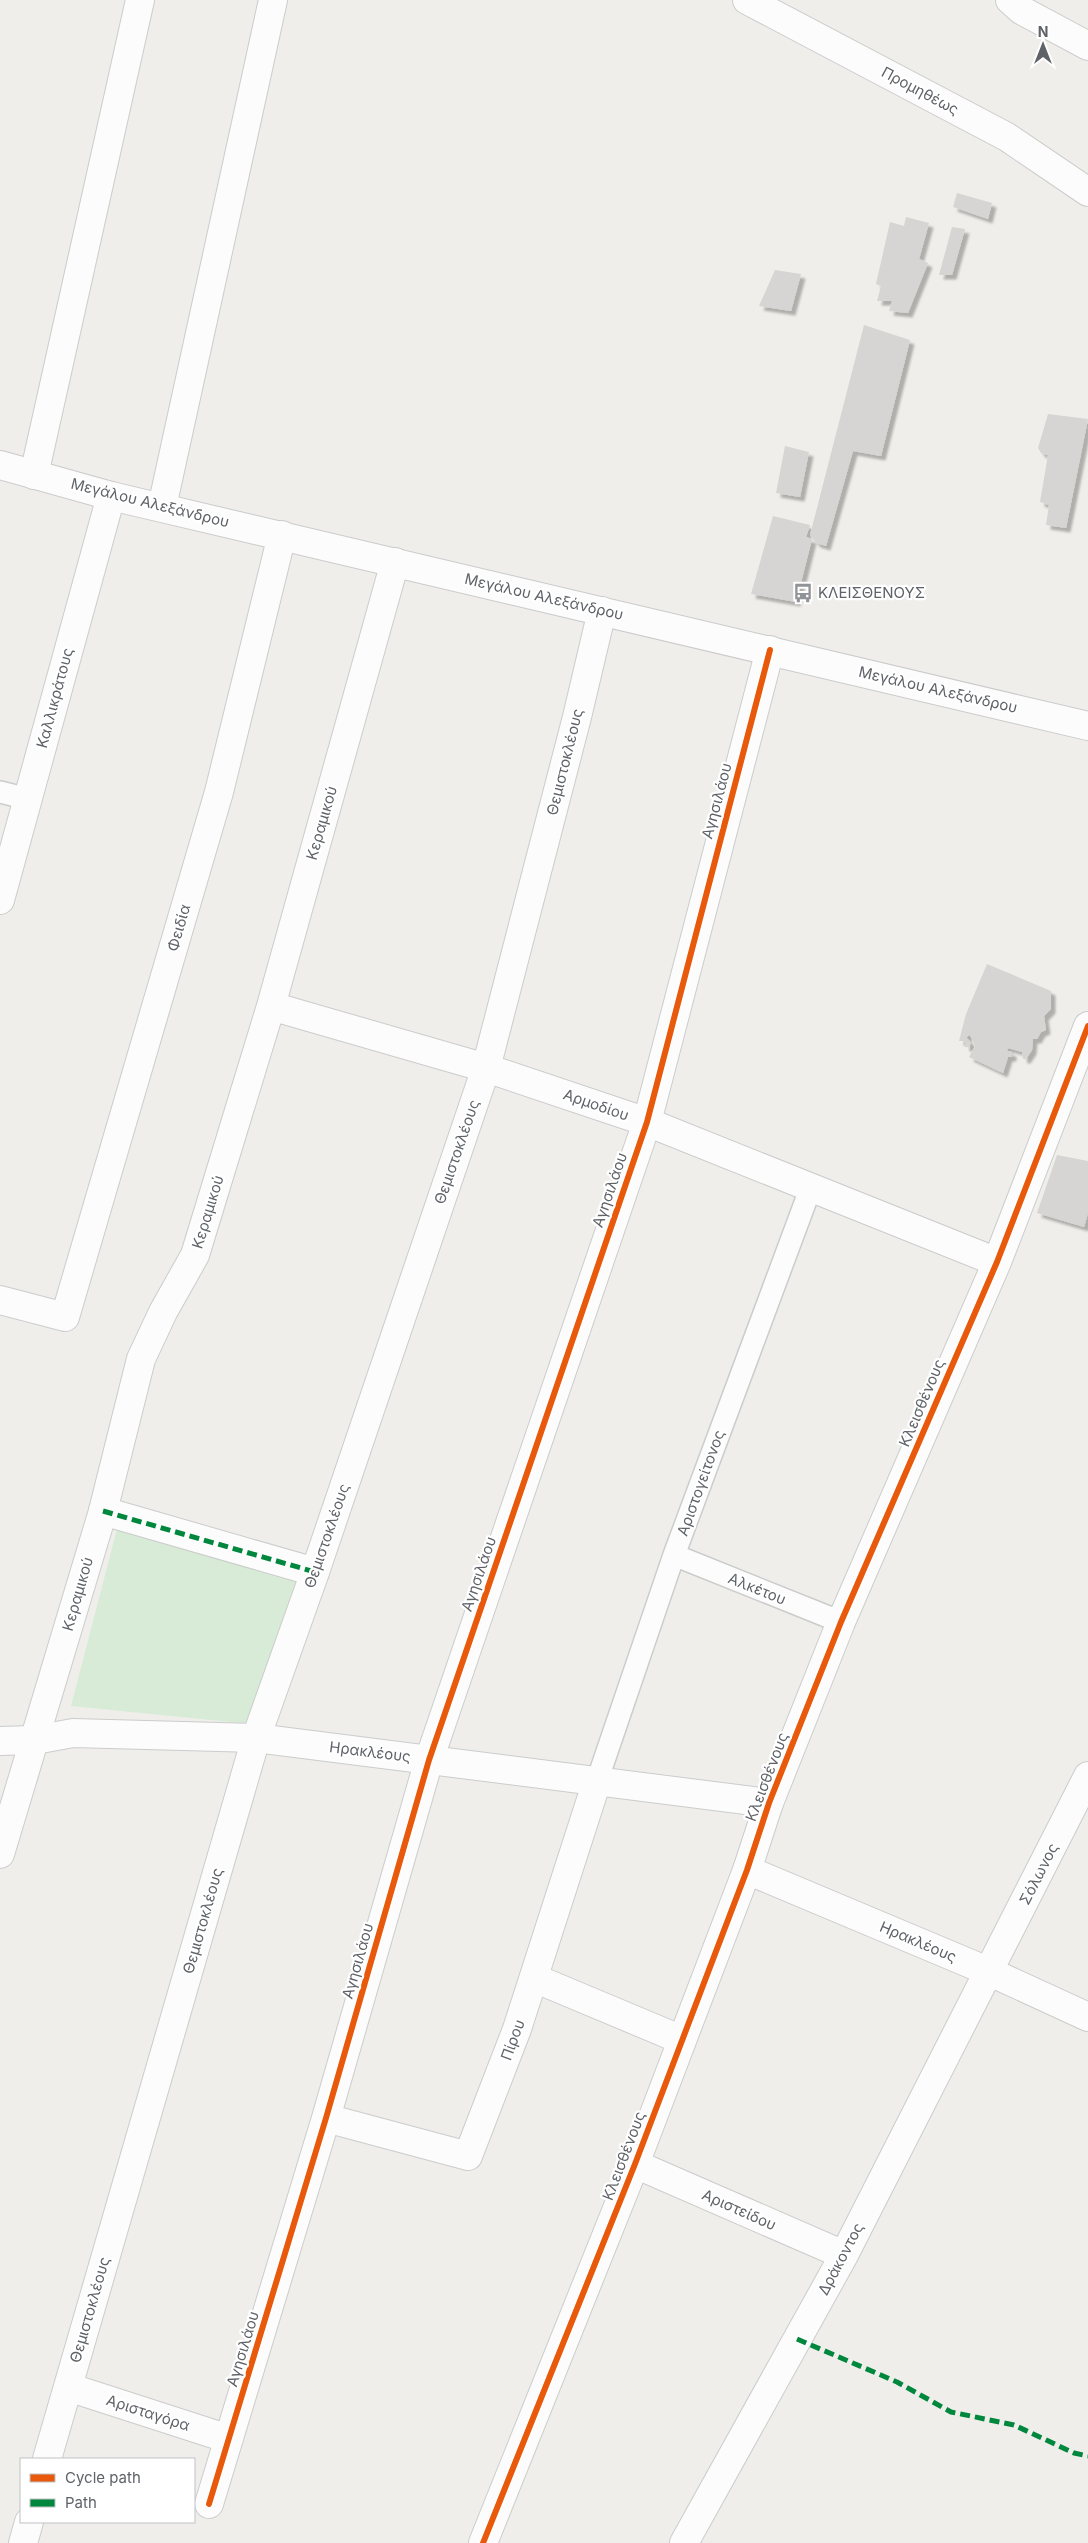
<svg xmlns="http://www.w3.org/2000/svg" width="1088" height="2543" font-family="Inter,sans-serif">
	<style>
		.green { fill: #d8ebd6 }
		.building { fill: #d6d5d3; filter: url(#shadow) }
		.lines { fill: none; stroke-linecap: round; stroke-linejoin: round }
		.service-casing { stroke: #cbcccc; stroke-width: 24 }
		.pedestrian-casing { stroke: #cbcccc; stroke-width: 30 }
		.minor-casing { stroke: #cbcccc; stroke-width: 30 }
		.tertiary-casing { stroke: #cbcccc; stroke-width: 30 }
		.secondary-casing { stroke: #cacacb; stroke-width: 30 }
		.service { stroke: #fdfcfc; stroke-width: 21 }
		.pedestrian { stroke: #fdfcfc; stroke-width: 28 }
		.minor { stroke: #fdfcfc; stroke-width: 28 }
		.tertiary { stroke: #fdfcfc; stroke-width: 28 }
		.secondary { stroke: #fdfcfc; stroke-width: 28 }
		.quiet { stroke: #00873e; stroke-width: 5; stroke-dasharray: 10 5; stroke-linecap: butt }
		.cycleway-casing { stroke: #fff; stroke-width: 9 }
		.cycleway { stroke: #e8590c; stroke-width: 6 }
		.labels { text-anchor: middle; stroke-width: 4.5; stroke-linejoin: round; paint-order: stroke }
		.street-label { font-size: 15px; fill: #5f6368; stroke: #fff }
		.poi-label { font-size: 15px; fill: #5f6368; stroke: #fff; text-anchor: start }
	</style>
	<defs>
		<filter id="shadow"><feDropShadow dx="4.5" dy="4.5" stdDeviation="1" flood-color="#0004"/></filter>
	</defs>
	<rect width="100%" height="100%" fill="#efeeea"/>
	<!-- green -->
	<path class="green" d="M117 1529 302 1577 251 1724 71 1706Z"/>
	<!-- building -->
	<path class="building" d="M957 193 992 203 988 219 953 207Z
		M906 217 929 223 919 259 928 263 908 313 889 311 892 301H877L881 286 876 284 890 222 904 226Z
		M952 227 965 229 952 275H939Z
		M775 270 801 274 791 311 759 306Z
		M864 325 910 340 881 456 853 451 826 546 816 543 810 535Z
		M1048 414 1088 419 1066 528 1046 525 1049 505 1040 502 1048 455 1041 453 1038 448Z
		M785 446 809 452 800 497 776 493Z
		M773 516 810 525 806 537 812 539 796 602 751 594Z
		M987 964 1051 991V1009L1044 1016 1046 1030 1041 1032 1037 1039H1033L1032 1050 1026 1059H1023L1022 1052 1008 1048 1007 1051 1012 1052V1057H1008L1003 1073 969 1057 975 1046 970 1035 966 1037 971 1043 969 1047H965V1041H959L966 1014Z
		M1057 1155 1088 1161V1213L1084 1227 1037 1213Z"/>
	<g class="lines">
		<defs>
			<path id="service" d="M0 792 28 799
				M674 1555 841 1622
				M597 1781 674 1555 811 1187"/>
			<path id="pedestrian" d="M103 1511 315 1572"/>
			<path id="minor" d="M1010 0 1021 10 1088 46
				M34 475 140 0
				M162 507 273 0
				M0 900 111 496
				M271 1006 486 1068 647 1122 997 1262
				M0 1300 65 1317 219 792 282 535
				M769 1803 841 1622 997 1262 1088 1026
				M0 1854 103 1511 141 1359 163 1312 195 1255 271 1006 395 562
				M534 1978 682 2040
				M326 2118 468 2156 517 2029 597 1781
				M635 2164 844 2255
				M68 2387 229 2439
				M47 2459 256 1738 315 1572 486 1068 577 717 602 611
				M209 2504 326 2118 429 1760 647 1122 770 650
				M23 2543 29 2522
				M483 2543 635 2164 747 1870
				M684 2543 844 2255 1088 1776"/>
			<path id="tertiary" d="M747 0 1007 137 1088 192
				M0 1741 35 1740 73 1733 256 1738 769 1803 747 1870 990 1972 1088 2017"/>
			<path id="secondary" d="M0 465 111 496 1088 726"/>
		</defs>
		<!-- service casing -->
		<use href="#service" class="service-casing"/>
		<!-- pedestrian casing -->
		<use href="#pedestrian" class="pedestrian-casing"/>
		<!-- minor casing -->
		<use href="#minor" class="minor-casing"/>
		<!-- tertiary casing -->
		<use href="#tertiary" class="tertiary-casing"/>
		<!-- secondary casing -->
		<use href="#secondary" class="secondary-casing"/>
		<!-- service -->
		<use href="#service" class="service"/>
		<!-- pedestrian -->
		<use href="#pedestrian" class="pedestrian"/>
		<!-- minor -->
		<use href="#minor" class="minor"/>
		<!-- tertiary -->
		<use href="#tertiary" class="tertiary"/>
		<!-- secondary -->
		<use href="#secondary" class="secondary"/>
		<!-- quiet -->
		<path class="quiet" d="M103 1511 315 1572
			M797 2339 897 2382 951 2412 1014 2425 1074 2453 1088 2456"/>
		<defs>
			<path id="cycleway" d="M209 2504 326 2118 429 1760 647 1122 770 650
				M483 2543 635 2164 747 1870 769 1803 841 1622 997 1262 1088 1026"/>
		</defs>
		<!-- cycleway casing -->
		<use href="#cycleway" class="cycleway-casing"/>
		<!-- cycleway -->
		<use href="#cycleway" class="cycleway"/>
	</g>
	<!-- icons -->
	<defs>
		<symbol id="bus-bare" viewBox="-9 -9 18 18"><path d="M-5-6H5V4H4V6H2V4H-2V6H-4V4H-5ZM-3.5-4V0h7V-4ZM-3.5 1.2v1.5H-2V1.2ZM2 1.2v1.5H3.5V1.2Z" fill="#919496" stroke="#fff" stroke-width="2.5" paint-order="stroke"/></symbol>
	</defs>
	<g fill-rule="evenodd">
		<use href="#bus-bare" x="789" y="579" width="28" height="28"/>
	</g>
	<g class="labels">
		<!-- street labels -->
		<g class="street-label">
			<text transform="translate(920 91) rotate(28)" y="5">Προμηθέως</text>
			<text transform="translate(150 503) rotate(14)" y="5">Μεγάλου Αλεξάνδρου</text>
			<text transform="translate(544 597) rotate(13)" y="5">Μεγάλου Αλεξάνδρου</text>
			<text transform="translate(938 690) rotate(13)" y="5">Μεγάλου Αλεξάνδρου</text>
			<text transform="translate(55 698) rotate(-75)" y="5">Καλλικράτους</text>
			<text transform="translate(565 762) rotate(-76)" y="5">Θεμιστοκλέους</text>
			<text transform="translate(717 801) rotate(-75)" y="5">Αγησιλάου</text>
			<text transform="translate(322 823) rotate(-74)" y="5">Κεραμικού</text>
			<text transform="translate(179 928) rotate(-74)" y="5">Φειδία</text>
			<text transform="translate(596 1105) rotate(19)" y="5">Αρμοδίου</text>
			<text transform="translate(457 1152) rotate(-71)" y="5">Θεμιστοκλέους</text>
			<text transform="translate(610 1190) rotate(-71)" y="5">Αγησιλάου</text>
			<text transform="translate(208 1212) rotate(-73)" y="5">Κεραμικού</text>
			<text transform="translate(922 1403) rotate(-67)" y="5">Κλεισθένους</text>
			<text transform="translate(701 1483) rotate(-70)" y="5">Αριστογείτονος</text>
			<text transform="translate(327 1536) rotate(-71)" y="5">Θεμιστοκλέους</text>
			<text transform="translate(479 1574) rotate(-71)" y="5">Αγησιλάου</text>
			<text transform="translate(757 1589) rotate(22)" y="5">Αλκέτου</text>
			<text transform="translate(78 1594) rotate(-74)" y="5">Κεραμικού</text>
			<text transform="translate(370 1752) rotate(7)" y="5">Ηρακλέους</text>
			<text transform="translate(767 1777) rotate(-69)" y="5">Κλεισθένους</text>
			<text transform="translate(1039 1874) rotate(-63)" y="5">Σόλωνος</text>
			<text transform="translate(203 1921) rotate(-74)" y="5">Θεμιστοκλέους</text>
			<text transform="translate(918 1942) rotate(23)" y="5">Ηρακλέους</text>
			<text transform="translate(358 1961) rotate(-74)" y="5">Αγησιλάου</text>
			<text transform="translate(513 2040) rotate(-70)" y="5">Πίρου</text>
			<text transform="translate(624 2156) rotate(-69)" y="5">Κλεισθένους</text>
			<text transform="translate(739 2210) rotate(24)" y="5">Αριστείδου</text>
			<text transform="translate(841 2259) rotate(-62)" y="5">Δράκοντος</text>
			<text transform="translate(90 2310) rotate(-74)" y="5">Θεμιστοκλέους</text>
			<text transform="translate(243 2349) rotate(-73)" y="5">Αγησιλάου</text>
			<text transform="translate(148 2413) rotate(18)" y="5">Αρισταγόρα</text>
		</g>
		<!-- poi labels -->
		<g class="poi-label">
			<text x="818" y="598">ΚΛΕΙΣΘΕΝΟΥΣ</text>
		</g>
	</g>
	<!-- legend -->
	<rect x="20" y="2458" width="175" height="65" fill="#ffffff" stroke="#bfc1c3"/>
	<rect x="30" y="2474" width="25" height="8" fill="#e8590c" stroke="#bfc1c3"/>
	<text x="65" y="2483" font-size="15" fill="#5f6368">Cycle path</text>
	<rect x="30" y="2499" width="25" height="8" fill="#00873e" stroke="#bfc1c3"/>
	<text x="65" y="2508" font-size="15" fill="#5f6368">Path</text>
	<!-- north arrow -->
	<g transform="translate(1043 45)" stroke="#ffffff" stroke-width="4" paint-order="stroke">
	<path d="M0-4L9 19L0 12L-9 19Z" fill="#5f6368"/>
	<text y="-8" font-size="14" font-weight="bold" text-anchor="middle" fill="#5f6368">N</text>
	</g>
</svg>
